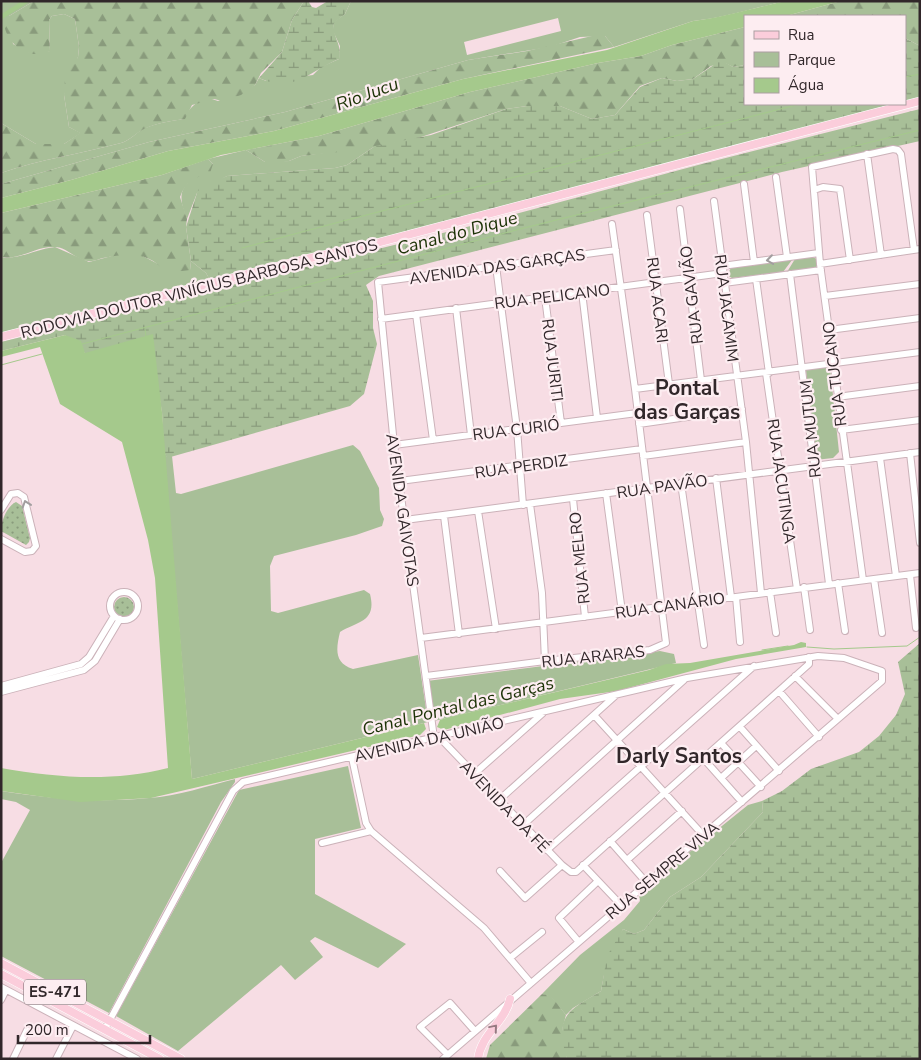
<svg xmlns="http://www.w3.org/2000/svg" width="921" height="1060" font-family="'Nunito Sans',sans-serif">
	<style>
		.green { fill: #a8bf98; fill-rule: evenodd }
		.forest { fill: url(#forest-firs) }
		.wetland { fill: url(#wetland-marsh) }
		.garden { fill: url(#garden-dots) }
		.water { fill: #a5c98c }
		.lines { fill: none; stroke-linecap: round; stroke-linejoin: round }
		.stream { stroke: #a5c98c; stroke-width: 1 }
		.canal { stroke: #a5c98c; stroke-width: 4.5 }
		.minor-casing { stroke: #cbb2b9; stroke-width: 8 }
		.major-casing { stroke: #fff; stroke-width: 9 }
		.minor { stroke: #fff; stroke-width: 6 }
		.major { stroke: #fbcddb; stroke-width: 8 }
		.oneway { stroke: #a29e9f }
		.oneway2 { stroke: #967a82 }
		.labels { text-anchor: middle; stroke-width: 4.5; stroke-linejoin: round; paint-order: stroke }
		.shield { fill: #fdedf1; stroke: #6e6266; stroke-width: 1 }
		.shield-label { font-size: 15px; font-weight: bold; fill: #31272a }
		.street-label { font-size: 16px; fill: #31272a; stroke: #fdedf1 }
		.water-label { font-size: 18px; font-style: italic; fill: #1c3206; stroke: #fdedf1 }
		.district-label { font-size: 21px; font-weight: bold; fill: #31272a; stroke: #fdedf1 }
	</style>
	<defs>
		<pattern id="forest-firs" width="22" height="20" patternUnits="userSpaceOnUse" patternTransform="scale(1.25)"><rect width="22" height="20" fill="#a8bf98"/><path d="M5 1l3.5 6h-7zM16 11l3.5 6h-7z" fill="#899b7c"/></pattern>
		<pattern id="wetland-marsh" width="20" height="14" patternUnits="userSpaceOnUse" patternTransform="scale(1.25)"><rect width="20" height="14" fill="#a8bf98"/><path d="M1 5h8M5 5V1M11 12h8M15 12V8" fill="none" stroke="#899b7c"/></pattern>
		<pattern id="garden-dots" width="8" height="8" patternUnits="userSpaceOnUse" patternTransform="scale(1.25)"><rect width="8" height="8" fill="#a8bf98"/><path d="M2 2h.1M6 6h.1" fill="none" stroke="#899b7c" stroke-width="1.8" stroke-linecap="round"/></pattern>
	</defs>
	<rect width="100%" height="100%" fill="#f7dde4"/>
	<!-- green -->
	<path class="green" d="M1 1H34L9 16 13 44 30 53 50 51 49 20 52 16 64 14 75 19 79 47 78 57 64 95 69 127 81 133 64 144H36L1 123Z
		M351 1H785C754 8 724 18 693 21L614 47 605 36 580 37 550 47 468 60 285 112 149 142 1 184V173C40 159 81 154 121 143 129 141 136 133 143 129 156 123 171 121 184 119 189 106 203 94 218 101L255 85 259 78 266 81 313 75 321 67 339 59 340 46 333 31 334 22 345 14ZM558 18 561 31 467 55 464 42Z
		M375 146 347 165 335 168 227 176 197 193 187 219C173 186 187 183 213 164L208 159 246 150 265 162 289 161 301 156Z
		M55 247 89 262 123 253 139 254 160 265 190 270 191 261 206 273 211 282 1 335V257C19 260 36 249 55 247Z
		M812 257 817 259V266L815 268 787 272 795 259Z
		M792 260 783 272 732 278 727 275 731 268Z
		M830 367 839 452 833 458 815 460 806 370Z
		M353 445 360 451 379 488 380 510 384 519 382 526 356 535 274 556 270 566 271 611 278 613 364 590 370 594C377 622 358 621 340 632 336 649 334 663 353 669L418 655 428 722 192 779 164 452 167 457 172 456 176 493 181 494Z
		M660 651 674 654 676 663 434 721 427 681Z
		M348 766 361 828 315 839V894L406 944 378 968 315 937 310 941 323 957 295 980 281 965 178 1051 116 1016 239 790Z
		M235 779V782L221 802 109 1013 1 956V863L30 810 16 802 1 799V791C51 799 99 803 149 798 178 796 207 786 235 779Z
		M762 801 763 812 701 877 670 897 644 930 634 934 623 929 604 975 601 991 573 1008 566 1015 551 997 542 994 580 955 624 920 640 901 639 896 646 887 748 805Z"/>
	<!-- forest -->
	<path class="forest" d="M34 1H304L292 20 282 52 261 73 255 85 241 95 222 101 214 99 192 105 185 119C171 121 156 123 144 129 136 133 129 141 121 143 81 154 40 159 1 173V123L36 144H64L80 133 69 127 64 95 65 78 78 57 79 47 75 19 64 14 52 16 49 20 50 51C29 61 7 45 4 24L9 16Z
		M841 1H920V46L905 38V16H786Z
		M745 27V65L733 67 725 63 711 66 693 79 677 81 662 78 640 86 615 115 592 119 560 106H527L506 109 415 139 358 150 301 156 289 161 273 164 265 162 246 150 319 136 470 92 598 63 641 56 672 45Z
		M592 36H605L614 47 463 79 274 131 168 151 71 180 1 198V184L149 142 285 112 468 60 527 51Z
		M208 159 213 164 210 173C195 177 185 182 180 197L187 219 186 227 191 261 190 270 166 273C149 251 128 253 103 258 99 259 93 262 88 261 75 260 67 246 53 247 34 247 21 260 1 257V213L162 175Z
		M542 994 551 996 566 1015 562 1030 567 1059H486L490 1045Z"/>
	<!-- wetland -->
	<path class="wetland" d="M304 1H308L312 7 316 8 328 1H351L345 14 334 23C332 37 343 45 339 59 309 71 294 94 259 78L282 52 292 20Z
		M905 38 920 46V102L211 282 206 273 191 261 186 227 197 193 199 188 227 176 335 168 347 165 375 146 431 135 506 109 527 106H560L592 119 615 115 640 87 662 78 677 81 693 79 721 60 733 67 745 65V104H905Z
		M920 109V141L782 172 379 276 366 285 373 301V328L377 344 364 394 350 406 167 458 164 452 162 412 154 364 85 353 65 335 1 351V342L463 228 698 165Z
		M920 643V1059H567C553 1016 569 1010 601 991L607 956 623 929 634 934 644 930 670 897 701 877 763 812 762 801 782 791 811 769 859 752 879 736 896 715 905 694 898 662Z"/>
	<!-- garden -->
	<path class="garden" d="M16 502 22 506 30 538 29 542 26 545 1 531C1 521 7 506 16 502Z
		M114 607a10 10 0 1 1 20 0a10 10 0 1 1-20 0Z"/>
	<!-- water -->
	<path class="water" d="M785 1H841L786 16H745V27L672 45 641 56 598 63 470 92 319 136 221 155 162 175 1 213V198L71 180 168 151 274 131 463 79 607 50 693 21C724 17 754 8 785 1Z
		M153 334 162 412 192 779 424 723 426 729 420 735 151 798 80 802 1 791V768C58 778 112 782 168 768L155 578 148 540 122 442 60 404 40 347 1 357V351L65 335 81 341 85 353Z
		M801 642 806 643V647L736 659 617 691 560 699 444 730 437 727 440 720 446 718 649 670 666 664 690 663 794 645Z"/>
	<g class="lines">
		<!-- stream -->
		<path class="stream" d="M19 1 21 5
			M905 77 920 74
			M242 248 343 221 800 104
			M145 329 146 337
			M82 344 524 228 920 130
			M1 365 42 354
			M807 647 834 649 907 646 920 637
			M762 650 788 646"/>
		<!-- canal -->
		<path class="canal" d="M1 17 26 1"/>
		<defs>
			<path id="minor" d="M867 154 881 255
				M776 177 787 257
				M744 184 754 262
				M814 190 823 187 840 189 850 260
				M714 201 746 442 761 593
				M680 209 701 380
				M647 215 669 384
				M820 264 920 249
				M496 266 517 429 523 505
				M722 266 819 253
				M790 274 829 584
				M756 279 769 373
				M724 283 821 270
				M582 292 597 418
				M825 296 920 284
				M545 297 561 423
				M456 308 471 435
				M416 314 433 440
				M381 319 723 273
				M829 330 920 318
				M766 373 797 589
				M635 389 920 352
				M837 397 920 386
				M639 424 742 409
				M841 430 920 420
				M394 445 637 413
				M910 453 920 543
				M643 456 746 442
				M880 458 896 576
				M716 478 731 597
				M400 481 642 449
				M681 483 704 645
				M606 493 622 612
				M573 499 585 617
				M530 504 542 593 545 661
				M1 510 11 494 18 493 24 497 36 546 32 551 25 552 1 539
				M478 511 496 629
				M444 516 459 634
				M405 520 920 452
				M910 575 916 628
				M874 579 882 633
				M863 580 820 264 812 167 893 149 898 150 901 154 914 250
				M838 583 845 631
				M804 587 810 630
				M770 592 776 633
				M110 606a14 14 0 1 1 28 0a14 14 0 1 1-28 0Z
				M736 597 740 642
				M421 638 920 573
				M426 676 545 661 650 650 666 643 635 389 612 224
				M795 676 838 719
				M1 686 81 664 89 657 114 616
				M779 691 819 737
				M1 692 84 670 95 661 120 619
				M594 715 703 835
				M740 727 779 771
				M439 737 562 865 571 872H576L809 664V657
				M434 738 394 445 378 282 616 250
				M721 743 761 787
				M352 758 366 823 371 831 484 928 530 982
				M703 758 742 802
				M474 774 543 713
				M721 778 756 746
				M499 800 615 696
				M523 825 684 680
				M610 841 646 882
				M322 843 371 831
				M547 850 754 666
				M627 860 682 811
				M583 865 620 904
				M500 871 525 898 562 865
				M578 941 559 918 598 881
				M510 958 542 932
				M1 987 137 1059
				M1 1000 6 990
				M105 1029 233 791 243 782 687 678 818 656 844 658 882 671V681L443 1059
				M448 1055 420 1027 450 1003 474 1030
				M13 1059 27 1030
				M56 1059 73 1026"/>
			<path id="major" d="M1 337 306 259 369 245 920 101
				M1 963 181 1059
				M1 974 160 1059
				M478 1059C481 1034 505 1022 510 999"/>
		</defs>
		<!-- minor casing -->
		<use href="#minor" class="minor-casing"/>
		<!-- major casing -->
		<use href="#major" class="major-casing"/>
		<!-- minor -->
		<use href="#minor" class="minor"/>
		<!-- major -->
		<use href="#major" class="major"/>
	</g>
	<!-- one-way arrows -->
	<defs><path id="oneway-chevron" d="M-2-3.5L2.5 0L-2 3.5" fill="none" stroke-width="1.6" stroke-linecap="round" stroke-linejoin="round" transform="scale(1.25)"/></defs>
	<g class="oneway">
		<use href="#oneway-chevron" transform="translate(770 260) rotate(172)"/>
		<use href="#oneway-chevron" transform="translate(26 504) rotate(-109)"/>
	</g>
	<use class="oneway2" href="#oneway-chevron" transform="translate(494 1028) rotate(-50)"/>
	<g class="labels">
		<!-- shield labels -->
		<rect class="shield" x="24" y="979.5" width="62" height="25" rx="4"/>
		<g class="shield-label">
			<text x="55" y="997">ES-471</text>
		</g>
		<!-- street labels -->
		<g class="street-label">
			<text transform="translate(497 266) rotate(-8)" y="6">AVENIDA DAS GARÇAS</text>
			<text transform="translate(199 288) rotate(-14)" y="6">RODOVIA DOUTOR VINÍCIUS BARBOSA SANTOS</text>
			<text transform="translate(691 295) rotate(-97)" y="6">RUA GAVIÃO</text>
			<text transform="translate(552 296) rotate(-7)" y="6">RUA PELICANO</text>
			<text transform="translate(658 300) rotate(83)" y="6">RUA ACARI</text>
			<text transform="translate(727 308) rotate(83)" y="6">RUA JACAMIM</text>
			<text transform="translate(553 360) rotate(83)" y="6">RUA JURITI</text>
			<text transform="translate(834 374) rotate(-97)" y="6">RUA TUCANO</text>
			<text transform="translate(516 429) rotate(-7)" y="6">RUA CURIÓ</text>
			<text transform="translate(810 429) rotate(-96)" y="6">RUA MUTUM</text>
			<text transform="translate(521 466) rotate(-8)" y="6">RUA PERDIZ</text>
			<text transform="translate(782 481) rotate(82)" y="6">RUA JACUTINGA</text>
			<text transform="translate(662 486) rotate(-8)" y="6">RUA PAVÃO</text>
			<text transform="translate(403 510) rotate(82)" y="6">AVENIDA GAIVOTAS</text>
			<text transform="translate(579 558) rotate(-96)" y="6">RUA MELRO</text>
			<text transform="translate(670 605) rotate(-8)" y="6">RUA CANÁRIO</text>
			<text transform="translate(593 656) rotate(-6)" y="6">RUA ARARAS</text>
			<text transform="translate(429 739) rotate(-13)" y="6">AVENIDA DA UNIÃO</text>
			<text transform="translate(505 806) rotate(46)" y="6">AVENIDA DA FÉ</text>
			<text transform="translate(662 870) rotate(-40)" y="6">RUA SEMPRE VIVA</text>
		</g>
		<!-- water labels -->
		<g class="water-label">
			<text transform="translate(367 94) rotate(-20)" y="6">Rio Jucu</text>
			<text transform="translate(457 233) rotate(-15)" y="6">Canal do Dique</text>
			<text transform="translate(458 706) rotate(-14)" y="6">Canal Pontal das Garças</text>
		</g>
		<!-- district labels -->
		<g class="district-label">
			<text x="687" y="395">Pontal<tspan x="687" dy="24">das Garças</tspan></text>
			<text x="679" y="763">Darly Santos</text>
		</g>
	</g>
	<!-- border -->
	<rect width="921" height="1060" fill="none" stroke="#31272a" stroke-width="5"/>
	<!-- legend -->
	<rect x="744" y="15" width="162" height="90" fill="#fdedf1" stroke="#ab9ea1"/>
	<rect x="754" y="31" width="25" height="8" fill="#fbcddb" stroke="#ab9ea1"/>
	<text x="788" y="40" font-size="15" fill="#31272a">Rua</text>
	<rect x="754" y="52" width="25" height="15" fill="#a8bf98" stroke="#ab9ea1"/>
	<text x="788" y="65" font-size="15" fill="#31272a">Parque</text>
	<rect x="754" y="78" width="25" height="15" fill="#a5c98c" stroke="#ab9ea1"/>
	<text x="788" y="90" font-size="15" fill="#31272a">Água</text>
	<!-- scale -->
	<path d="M18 1035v8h132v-8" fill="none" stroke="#31272a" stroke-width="2.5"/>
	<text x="25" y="1035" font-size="15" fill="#31272a" stroke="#fdedf1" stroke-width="4" paint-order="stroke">200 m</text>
</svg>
